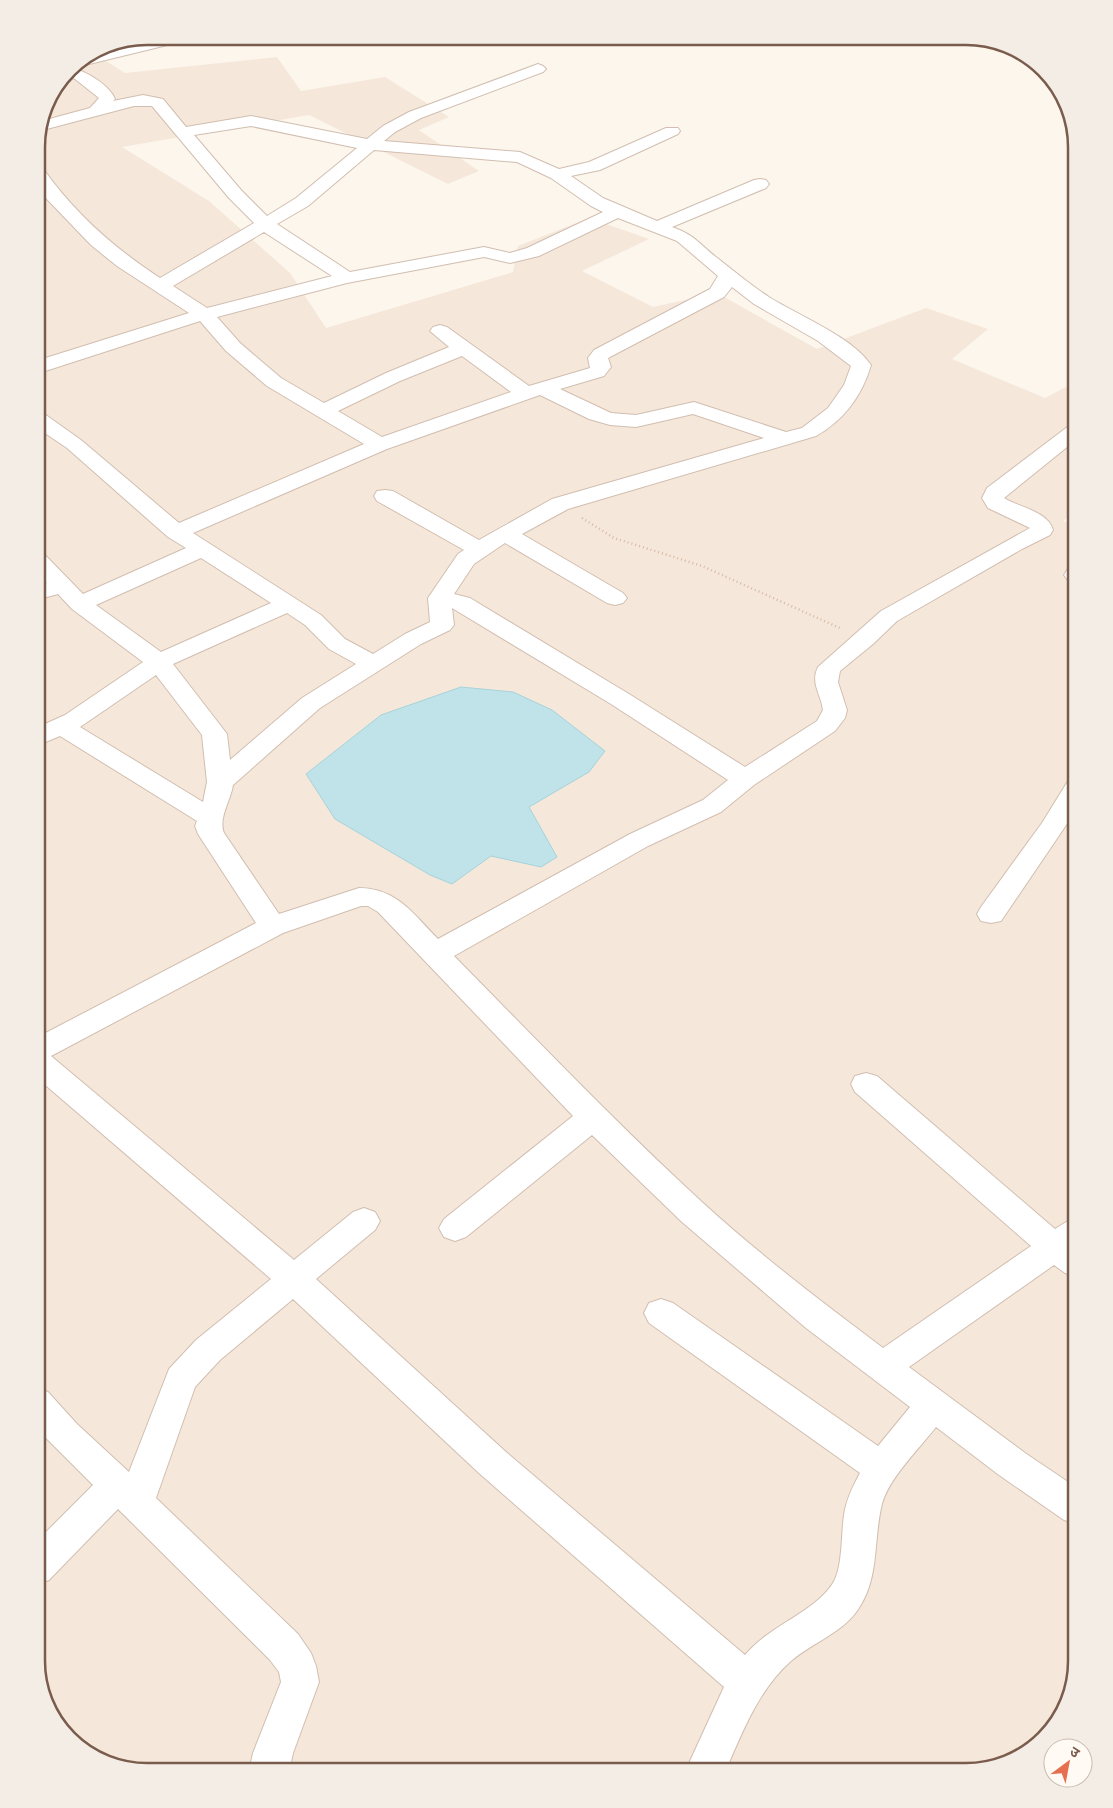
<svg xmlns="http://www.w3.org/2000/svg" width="1113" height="1808" font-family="'IBM Plex Sans','Noto Sans Devanagari',sans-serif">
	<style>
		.residential { fill: #f5e8da }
		.water { fill: #bfe3e8; stroke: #a5d3da }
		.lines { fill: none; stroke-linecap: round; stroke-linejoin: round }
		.minor-casing { stroke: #d1beb0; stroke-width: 2 }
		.path { stroke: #d9b8a5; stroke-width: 2.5; stroke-dasharray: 1 3; stroke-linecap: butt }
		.minor { fill: #fff; fill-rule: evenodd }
		.rim { fill: none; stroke: #7a5c4d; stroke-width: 2.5 }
	</style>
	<rect width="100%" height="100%" fill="#fdf6ec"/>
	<!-- residential -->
	<path class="residential" d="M95 54 125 73 277 57 301 91 385 77 449 117 419 130 479 171 448 184 309 115 122 147 209 201 290 273 326 328 513 272 518 246 589 218 649 239 582 271 653 307 717 293 817 349 926 308 988 329 952 359 1045 398 1077 381V510L1063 521 1077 526V1661L1062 1716 1015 1760 966 1772H140L86 1753 48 1710 36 1661V140L48 98 69 69 89 55Z"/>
	<!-- water -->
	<path class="water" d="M461 687 513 692 552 710 605 751 589 772 529 807 557 857 541 867 491 856 452 884 430 875 335 819 306 774 381 715Z"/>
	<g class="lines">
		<defs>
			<path id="minor" d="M167 36H194L192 39 81 66 76 64 91 54Z
				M538 64 543 66 546 69 543 72 421 118 395 132 384 141 520 152 559 169 589 162 666 128H678L680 131 678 134 600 170 571 176 603 198 657 221 754 180 760 179 766 180 769 184 766 188 672 227C695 235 699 244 716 257 733 270 750 285 769 297 799 316 851 336 871 365 862 396 844 420 816 436L568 509 522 534 623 593 627 598 623 603 615 605 607 603 505 543 474 564 454 594 470 598 629 694 745 767 817 721 823 710C821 694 810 683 818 667L881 611 1030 528 988 508 982 498 987 488 1070 425 1077 423V439L1004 498C1018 507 1048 511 1053 530L1050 535 1022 549 897 621 873 644 840 671 838 682 847 710 845 718 835 731 754 785 721 812 648 846 454 956C536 1039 617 1124 703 1203 760 1255 822 1302 883 1348L1031 1246 855 1092 851 1084 855 1076 866 1073 877 1076 1055 1229 1066 1222 1077 1218V1277L1065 1273 1054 1265 909 1367 1025 1453 1077 1488V1524L1064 1520 999 1475 936 1427C919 1449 889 1478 882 1504 873 1539 880 1576 859 1608 843 1633 813 1642 791 1661 758 1690 742 1733 725 1772H685L724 1687 480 1474 293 1299 220 1360 195 1387 156 1498 298 1634 311 1653 316 1666 319 1682 293 1753 289 1772H249L253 1753 281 1682 279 1672 270 1660 118 1509 49 1580 36 1585V1542L93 1485 36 1428V1388L48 1392 77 1424 129 1472 169 1369 196 1340 271 1279 36 1077V1038L256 923 198 834 195 826 197 821 60 736 36 746V728L65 715 143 662 72 609 58 594 36 600V586L47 583 36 572V552L44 554 83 594 186 548 168 537 67 448 36 427V411L43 413 81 440 179 523 364 444 267 386 226 351 200 321 36 374V361L189 313 117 266 91 245 43 195 36 185V166L42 167C74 213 114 248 160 278L254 223 229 198 152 106H134L39 131 42 121 90 108 99 98 75 79 64 75 71 67C86 72 109 84 115 99L113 101 143 95 163 99 186 127 251 116 367 139 383 126 409 112ZM251 126 357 148 296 198 267 216 241 190 194 135ZM374 150 517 162 551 178 591 206 603 212 527 248 510 253 484 247 350 272 277 224 308 206ZM618 218 677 241 718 276 710 289 594 350 588 358 590 368 529 386 447 327 440 325 433 327 430 331 449 347 386 373 324 403 281 378 240 343 217 317 347 283 484 257 510 263 539 256ZM264 232 332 276 207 308 173 286ZM732 287 754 304 818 341 851 366 844 385 828 408 802 428 786 432 694 402 636 415 611 413 560 389 604 376 611 367 608 358 724 297ZM462 356 511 392 382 437 338 411 400 381ZM540 395 589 419 610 425 636 427 693 414 764 438 552 499 479 540 393 491 385 490 377 491 374 496 377 501 464 550 458 554 428 598 430 622 405 634 373 654 345 639 321 615 193 533 387 449ZM201 558 271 603 161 652 96 605ZM452 608 611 704 728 780 703 800 630 834 438 939C414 915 397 888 359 888L279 914 224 833C218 818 231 800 233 785L320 708 421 644 450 630 454 625ZM287 613 305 625 329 649 356 664 302 698 230 760 227 734 173 664ZM156 675 202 735 207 782 203 802 80 727ZM361 906H368L378 912 573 1116 444 1219 439 1228 444 1237 455 1241 466 1237 592 1135 682 1222 806 1328 910 1407 878 1446 673 1303 661 1299 649 1303 644 1313 649 1323 860 1473C853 1486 846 1500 844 1515 841 1534 843 1567 833 1583 815 1612 770 1625 745 1655L506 1452 316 1279 375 1230 380 1221 375 1212 364 1208 353 1212 294 1260 51 1056 283 933Z
				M1077 565V584L1069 582 1064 575 1069 567Z
				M1077 779V809L1001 921 991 923 981 921 977 914 981 907 1042 823 1068 781Z"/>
		</defs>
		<!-- minor casing -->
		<use href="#minor" class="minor-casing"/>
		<!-- path -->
		<path class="path" d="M582 518 614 538 702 566 842 629"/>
		<!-- minor -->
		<use href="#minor" class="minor"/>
	</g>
	<!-- crop -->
	<path d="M0 0H1113V1808H0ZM147 45H966A102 102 0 0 1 1068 147V1661A102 102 0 0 1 966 1763H147A102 102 0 0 1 45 1661V147A102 102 0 0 1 147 45Z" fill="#f4ede6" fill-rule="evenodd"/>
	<path class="rim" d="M147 45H966A102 102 0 0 1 1068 147V1661A102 102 0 0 1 966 1763H147A102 102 0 0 1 45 1661V147A102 102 0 0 1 147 45Z"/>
	<!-- north arrow -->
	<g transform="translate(1068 1763) rotate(32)"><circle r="24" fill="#fffaf3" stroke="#cabbb1"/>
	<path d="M0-4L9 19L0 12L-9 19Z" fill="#e76f51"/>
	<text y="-8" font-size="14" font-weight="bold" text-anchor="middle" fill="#7a5c4d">उ</text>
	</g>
</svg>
